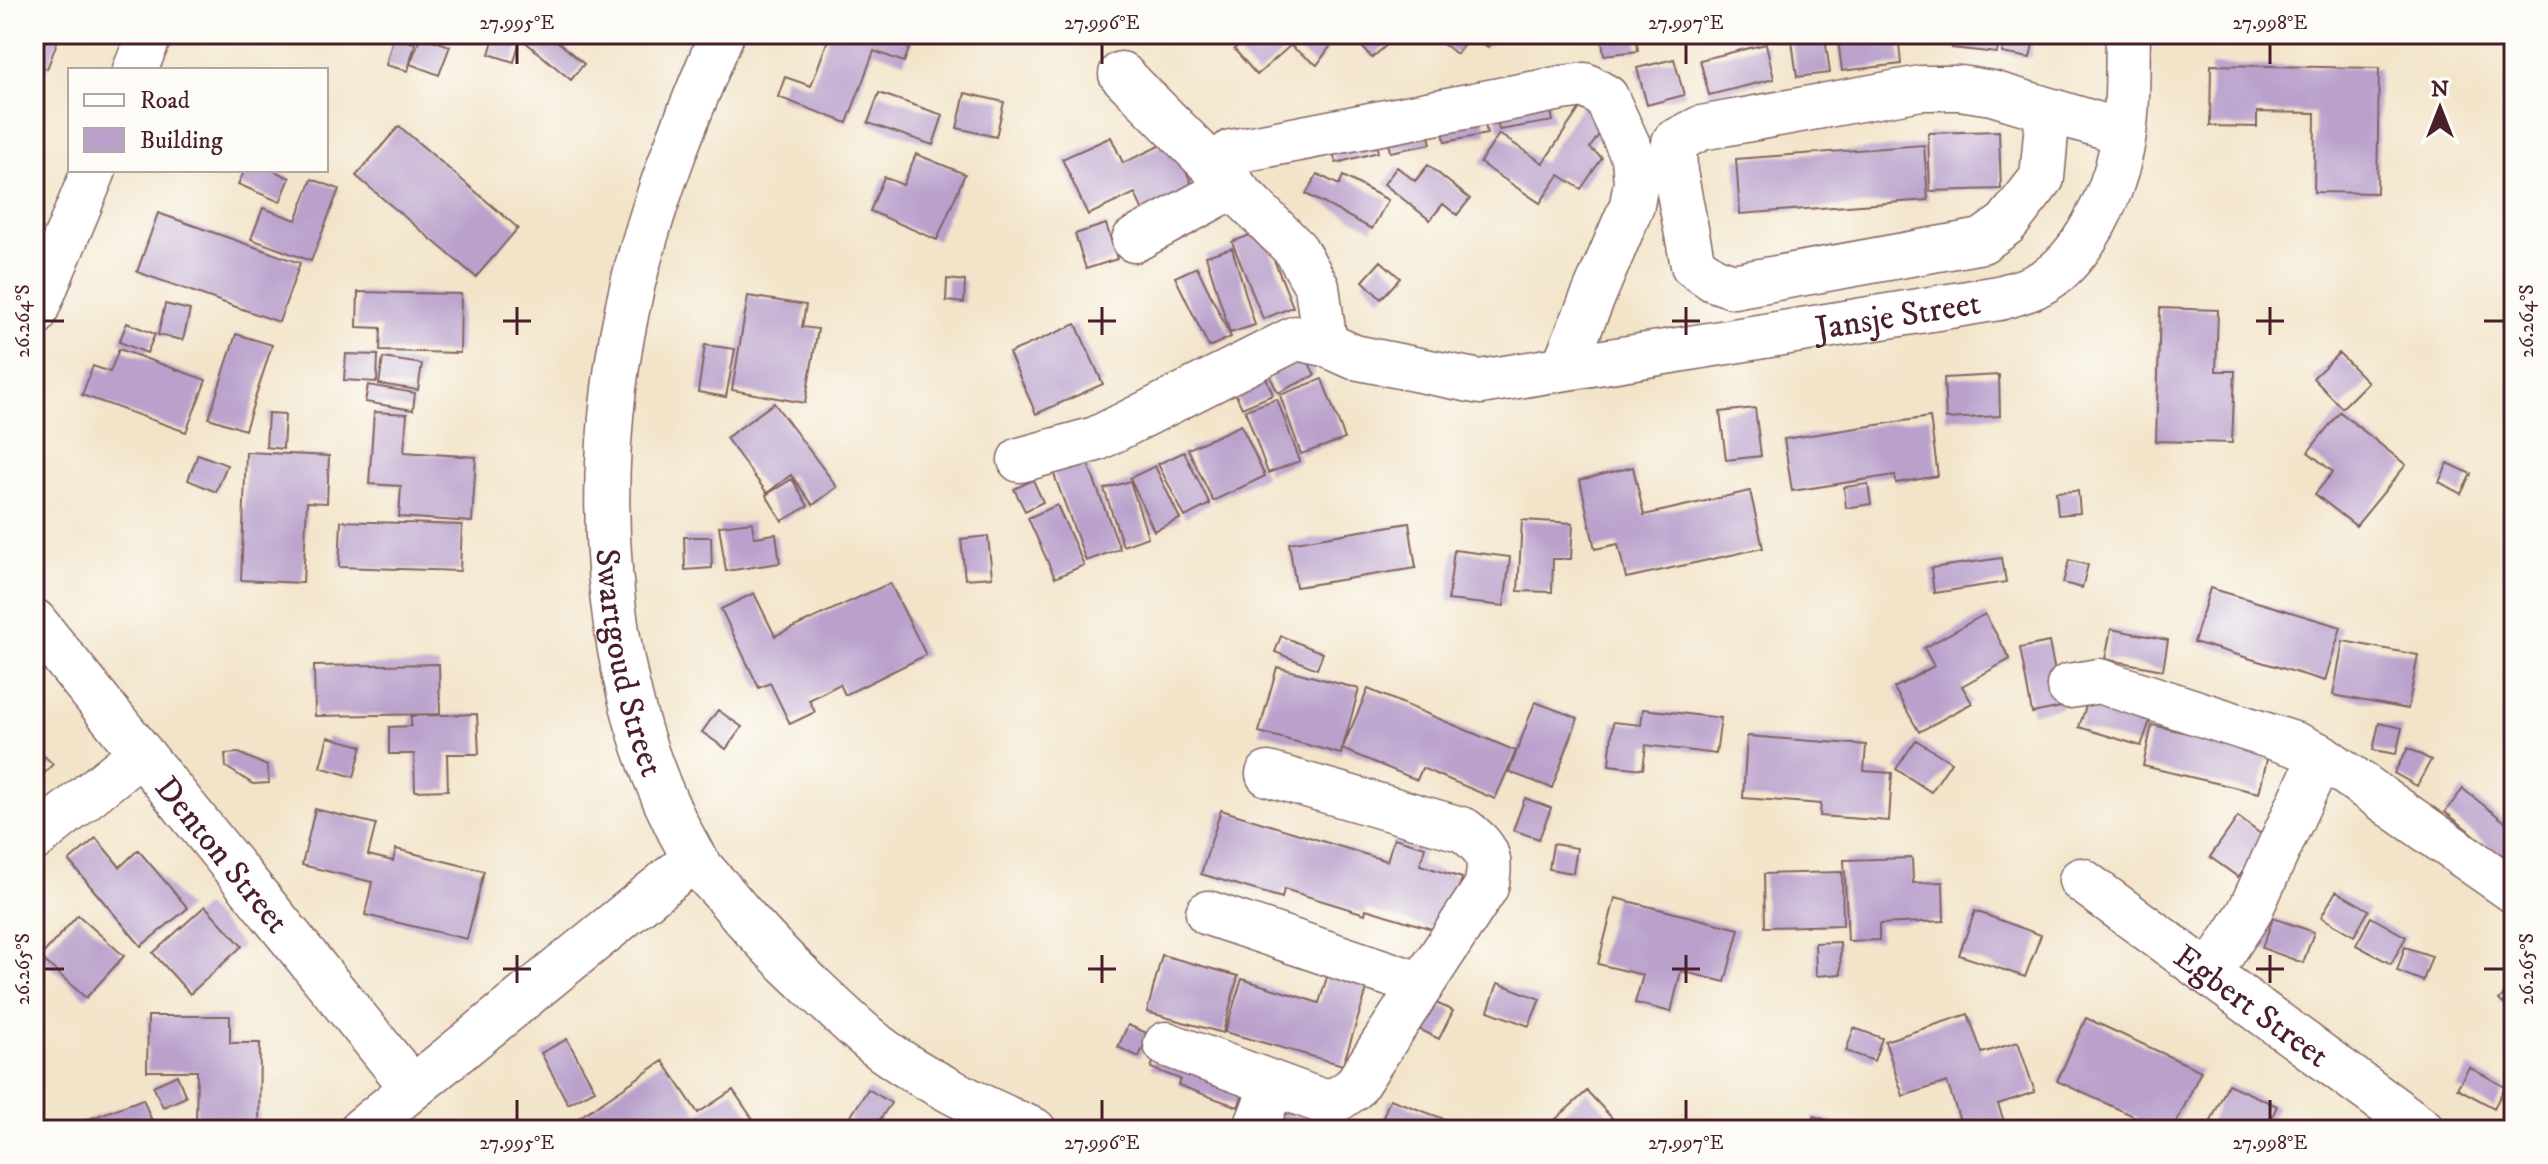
<svg xmlns="http://www.w3.org/2000/svg" width="2548" height="1164" font-family="'IM FELL DW Pica',serif">
	<style>
		.building { fill: #b9a1cc }
		.lines { fill: none; stroke-linecap: round; stroke-linejoin: round }
		.minor-casing { stroke: #856462; stroke-width: 47 }
		.minor { stroke: #fff; stroke-width: 44 }
		.ticks { fill: none; stroke: #4a1f2b; stroke-width: 3 }
		.labels { text-anchor: middle; stroke-width: 6; stroke-linejoin: round; paint-order: stroke }
		.street-label { font-size: 34px; fill: #4a1f2b; stroke: #fdfcf7 }
		.neatline { fill: none; stroke: #4a1f2b; stroke-width: 3 }
		.ticks-label { font-size: 20px; text-anchor: middle; fill: #4a1f2b }
	</style>
	<rect width="100%" height="100%" fill="#fdfcf7"/>
	<filter id="ink" filterUnits="userSpaceOnUse"><feTurbulence type="fractalNoise" baseFrequency=".0125" numOctaves="2"/><feDisplacementMap in="SourceGraphic" scale="16" xChannelSelector="R" yChannelSelector="G"/><feConvolveMatrix kernelMatrix="1 2 1 2 8 2 1 2 1" color-interpolation-filters="sRGB"/></filter>
	<filter id="wash" filterUnits="userSpaceOnUse"><feTurbulence type="fractalNoise" baseFrequency=".006" numOctaves="4" result="noise"/><feDisplacementMap in="SourceGraphic" scale="32" xChannelSelector="R" yChannelSelector="G"/><feGaussianBlur stdDeviation="1.8" result="paint"/><feColorMatrix in="noise" values="0 0 0 0 0 0 0 0 0 0 0 0 0 0 0 0 0 1.4 0 .05"/><feComposite in="paint" operator="in"/></filter>
	<g filter="url(#wash)">
		<rect width="100%" height="100%" fill="#f2e4c9"/>
		<g id="blocks">
			<!-- building -->
			<path class="building" d="M34 34H60L47 69 34 64Z
				M495 34 520 40 514 62 489 54Z
				M516 34H549L584 64 571 80Z
				M830 34H915L904 62 874 51 847 123 778 97 785 77 811 86Z
				M1250 34H1281L1291 45 1257 75 1234 49Z
				M1302 34H1339L1317 65 1292 47Z
				M1351 34H1399L1372 58Z
				M1429 34H1497L1488 47 1470 35 1457 54Z
				M1601 34H1636L1638 51 1604 55Z
				M1884 34H1898L1901 64 1842 71 1838 40Z
				M1954 34H2000L1997 53 1952 48Z
				M2005 34H2035L2030 58 2002 53Z
				M421 36 450 46 439 75 410 64Z
				M1825 37 1830 73 1797 77 1792 41Z
				M393 38 415 43 408 71 386 65Z
				M1766 44 1774 79 1709 95 1700 60Z
				M1674 59 1684 95 1647 105 1637 68Z
				M2211 65 2379 68 2377 193 2314 192 2315 113 2257 112V127L2210 126Z
				M34 68 43 73 34 91Z
				M879 93 943 115 933 145 868 123Z
				M965 93 1004 102 996 137 957 128Z
				M1586 99 1611 116 1590 148 1602 158 1581 189 1559 175 1540 203 1480 163 1499 134 1543 163Z
				M1549 100 1553 121 1499 130 1495 110Z
				M1482 110 1487 134 1445 142 1441 119Z
				M1426 123 1431 144 1390 152 1386 132Z
				M399 126 518 228 476 277 356 176Z
				M1999 131 2001 189 1930 191 1928 133Z
				M1373 132 1378 152 1336 163 1330 143Z
				M1111 137 1123 163 1172 140 1196 193 1145 216 1135 193 1088 215 1062 159Z
				M1924 145 1928 200 1740 214 1736 159Z
				M916 154 965 174 937 240 870 211 884 177 903 185Z
				M1428 165 1470 199 1457 215 1443 204 1430 220 1384 184 1397 167 1415 181Z
				M245 170H272L290 178 280 202 238 184Z
				M1317 174 1339 185 1343 176 1388 200 1372 229 1306 194Z
				M312 179 339 189 311 261 251 239 263 208 296 220Z
				M158 213 300 263 279 322 137 272Z
				M1106 224 1117 259 1086 269 1075 234Z
				M1262 230 1293 307 1263 319 1232 242Z
				M1232 248 1255 325 1230 333 1206 256Z
				M1381 261 1400 278 1381 299 1363 281Z
				M1197 267 1231 337 1209 347 1175 277Z
				M947 279 965 281 964 303 946 301Z
				M358 292 461 294 460 353 380 351 381 328 357 327Z
				M748 296 806 305 802 327 818 329 805 403 732 390Z
				M165 304 190 310 183 340 158 335Z
				M2160 308 2218 310 2216 371H2235L2232 443 2156 441Z
				M127 323 155 334 147 353 119 342Z
				M1076 324 1103 384 1036 414 1009 353Z
				M236 334 272 345 245 430 209 418Z
				M705 345 735 349 726 397 698 392Z
				M119 349 206 380 186 432 82 395 93 366 110 372Z
				M1302 349 1315 375 1278 393 1265 366Z
				M2339 353 2368 382 2342 408 2313 378Z
				M346 354 378 355 377 382 344 380Z
				M383 358 422 364 418 390 379 384Z
				M1263 370 1273 395 1242 408 1231 384Z
				M1999 375 2000 416 1946 419 1944 378Z
				M1322 379 1345 439 1301 454 1280 395Z
				M368 385 415 393 413 410 365 402Z
				M1277 399 1300 461 1268 473 1245 410Z
				M774 403 837 487 813 505 791 475 767 493 726 438Z
				M1755 408 1761 456 1726 460 1720 412Z
				M374 412 407 414 404 452 476 457 472 522 399 517 401 486 369 484Z
				M2340 412 2406 465 2356 526 2315 494 2333 472 2308 452Z
				M268 413 285 414 283 449 266 447Z
				M1930 417 1938 476 1896 483 1895 475 1792 491 1784 439Z
				M1241 425 1265 476 1213 501 1188 449Z
				M246 452 329 456 327 503 307 502 303 583 241 580Z
				M1184 452 1210 504 1185 517 1158 464Z
				M198 454 227 465 216 492 188 480Z
				M1085 456 1120 549 1086 561 1052 469Z
				M2448 463 2471 474 2461 494 2439 482Z
				M1155 466 1180 519 1154 531 1130 478Z
				M1633 467 1644 515 1750 491 1763 548 1626 578 1618 544 1595 549 1580 480Z
				M792 479 808 506 782 521 766 495Z
				M1033 480 1043 502 1025 511 1014 489Z
				M1130 481 1148 537 1123 546 1104 489Z
				M1868 484 1871 504 1846 508 1844 487Z
				M2078 491 2080 513 2058 515 2056 492Z
				M1057 505 1084 565 1055 578 1028 518Z
				M1522 520 1573 523 1571 559H1553L1552 592 1518 591Z
				M341 521 462 525 460 571 339 567Z
				M752 522 754 537 776 534 780 563 726 571 719 526Z
				M1409 523 1416 568 1296 587 1289 543Z
				M988 536 992 577 965 579 961 539Z
				M684 537H711L712 568 685 570Z
				M1454 550 1510 557 1504 606 1448 600Z
				M2002 558 2006 582 1934 593 1931 568Z
				M2069 560 2088 565 2082 588 2063 583Z
				M890 583 926 655 845 695 840 684 809 700 815 712 790 724 770 683 759 688 721 609 754 593 775 636Z
				M2210 588 2341 627 2325 681 2194 642Z
				M1985 614 2010 659 1962 686 1972 703 1919 732 1894 688 1934 666 1924 648Z
				M2111 629 2168 640 2163 670 2105 659Z
				M1281 636 1323 653 1317 669 1275 652Z
				M2343 641 2418 655 2408 709 2333 695Z
				M2049 642 2062 707 2032 713 2020 648Z
				M439 664 440 714 315 716 314 666Z
				M1277 667 1359 689 1341 754 1259 732Z
				M1368 689 1516 751 1495 799 1422 768 1417 780 1342 749Z
				M2089 697 2151 718 2141 746 2079 727Z
				M1535 702 1578 718 1552 788 1509 772Z
				M1643 709 1721 718 1716 754 1646 745 1643 769 1609 765 1613 722 1641 725Z
				M718 710 742 727 726 749 702 732Z
				M477 714 479 754H447L448 790 415 791 414 754H389V727L411 726V716Z
				M2379 723 2402 728 2396 754 2373 750Z
				M2152 725 2269 751 2259 793 2143 766Z
				M1747 736 1866 745 1864 771 1892 773 1889 821 1820 816 1821 804 1743 798Z
				M328 737 362 746 354 777 320 767Z
				M1916 740 1951 762 1931 792 1896 769Z
				M34 747 53 764 34 784Z
				M2408 748 2431 760 2417 786 2394 773Z
				M239 753 267 766 269 783 253 784 226 767 225 754Z
				M2463 789 2514 829V866L2445 812Z
				M1525 798 1551 808 1539 839 1513 830Z
				M315 809 376 824 368 855 393 861 396 849 484 871 467 939 365 915 372 882 302 865Z
				M1221 810 1387 861 1394 838 1425 847 1420 865 1462 878 1445 933 1366 909 1365 914 1284 889 1282 898 1201 874Z
				M2238 817 2266 838 2238 877 2210 857Z
				M96 838 120 867 138 850 188 908 141 946 69 861Z
				M1553 844 1577 848 1573 873 1549 869Z
				M1912 858 1913 883 1943 882 1944 921 1879 924V940L1848 941 1844 860Z
				M1842 872 1843 925 1765 927 1764 874Z
				M2336 891 2369 910 2354 936 2321 917Z
				M1615 898 1739 929 1725 982 1681 971 1671 1012 1635 1003 1643 975 1598 964Z
				M205 906 242 946 190 994 153 953Z
				M1975 911 2041 935 2025 977 1959 955Z
				M78 915 124 956 86 998 40 957Z
				M2371 917 2406 937 2391 964 2356 945Z
				M2273 918 2314 932 2303 963 2262 948Z
				M1840 942 1841 974 1816 976 1815 943Z
				M2405 947 2432 956 2423 981 2397 971Z
				M1162 955 1238 976 1223 1033 1147 1012Z
				M1331 964 1371 977 1343 1065 1225 1032 1242 979 1319 1003Z
				M1498 983 1540 999 1529 1026 1488 1011Z
				M2514 984V1013L2499 1000Z
				M1432 1001 1453 1011 1439 1039 1419 1029Z
				M1968 1014 1982 1053 2018 1042 2035 1092 1998 1104 2007 1130H1963L1947 1082 1903 1096 1885 1041Z
				M148 1016H230V1043H260L259 1130H206V1122H196L197 1071H147Z
				M2086 1018 2201 1071 2173 1130H2133L2138 1118 2057 1081Z
				M1128 1025 1149 1034 1139 1057 1118 1047Z
				M1854 1028 1882 1038 1874 1061 1846 1051Z
				M567 1039 595 1090 568 1104 541 1053Z
				M1158 1049 1248 1082 1238 1107 1178 1085 1180 1079 1151 1068Z
				M663 1061 698 1113 733 1090 760 1130H584L577 1119Z
				M2469 1067 2505 1087 2494 1108 2457 1088Z
				M177 1075 186 1097 163 1107 153 1086Z
				M2228 1084 2277 1106 2266 1130H2207Z
				M868 1089 891 1103 873 1130H865L849 1119Z
				M1587 1091 1623 1130H1552L1548 1126Z
				M143 1099 154 1126 143 1130H75L73 1125Z
				M1390 1099 1450 1121 1447 1130H1378Z
				M1276 1112 1314 1119 1312 1130H1273Z
				M1814 1116 1835 1123 1833 1130H1809Z"/>
		</g>
	</g>
	<g filter="url(#ink)">
		<use href="#blocks" fill-opacity="0" stroke="#856462" stroke-width="2"/>
		<g class="lines">
			<defs>
				<g id="minor">
					<path id="s1" d="M722 34C688 114 655 195 634 279 589 465 596 687 693 856 700 869 712 880 722 891 747 922 773 950 802 977 827 1001 852 1026 879 1047 920 1078 986 1110 1034 1130"/>
					<path d="M135 70 150 34"/>
					<path d="M1121 74 1296 250 1317 287 1325 344"/>
					<path d="M2048 112 2042 178 2006 224 1982 241 1733 286 1713 279 1693 265 1675 172 1674 142 1701 128 1921 88H1960L1992 93 2123 132"/>
					<path d="M1231 152 1562 88 1585 85 1606 97 1634 158 1636 182 1632 205 1563 368"/>
					<path d="M1134 240 1234 186"/>
					<path d="M34 315 94 170"/>
					<path id="s2" d="M1020 460 1096 439 1296 338 1325 344 1354 357 1480 382 1999 298C2012 294 2027 291 2039 284 2082 262 2112 196 2121 151 2129 113 2127 72 2128 34"/>
					<path id="s3" d="M34 621 412 1087"/>
					<path d="M2069 686 2099 681 2297 745 2321 756 2514 891"/>
					<path d="M34 839 140 754"/>
					<path id="s4" d="M2081 880 2423 1130"/>
					<path d="M1208 913 1422 985"/>
					<path d="M2210 973 2249 913 2321 756"/>
					<path d="M1166 1044 1321 1101 1338 1099 1354 1088 1486 887C1493 857 1487 848 1464 830L1268 774"/>
					<path d="M361 1130 694 859"/>
					<path d="M1255 1130 1273 1084"/>
				</g>
			</defs>
			<!-- minor casing -->
			<use href="#minor" class="minor-casing"/>
			<!-- minor -->
			<use href="#minor" class="minor"/>
		</g>
	</g>
	<!-- ticks -->
	<path class="ticks" d="M517 44V64M1102 44V64M1686 44V64M2270 44V64M517 307V335M1102 307V335M1686 307V335M2270 307V335M44 321H64M503 321H531M1088 321H1116M1672 321H1700M2256 321H2284M2484 321H2504M517 955V983M1102 955V983M1686 955V983M2270 955V983M44 969H64M503 969H531M1088 969H1116M1672 969H1700M2256 969H2284M2484 969H2504M517 1100V1120M1102 1100V1120M1686 1100V1120M2270 1100V1120"/>
	<g class="labels">
		<!-- street labels -->
		<g class="street-label">
			<text dy="12" stroke="none"><textPath href="#s2" startOffset="916">Jansje Street</textPath></text>
			<text dy="12" stroke="none"><textPath href="#s1" startOffset="648">Swartgoud Street</textPath></text>
			<text dy="12" stroke="none"><textPath href="#s3" startOffset="300">Denton Street</textPath></text>
			<text dy="12" stroke="none"><textPath href="#s4" startOffset="212">Egbert Street</textPath></text>
		</g>
	</g>
	<!-- margin -->
	<rect width="2548" height="1164" fill="none" stroke="#fdfcf7" stroke-width="88"/>
	<!-- legend -->
	<rect x="68" y="68" width="260" height="104" fill="#fdfcf7" stroke="#b5a4a5" stroke-width="2"/>
	<rect x="84" y="94" width="40" height="12" fill="#ffffff" stroke="#b5a4a5" stroke-width="2"/>
	<text x="140" y="108" font-size="24" fill="#4a1f2b">Road</text>
	<rect x="84" y="128" width="40" height="24" fill="#b9a1cc" stroke="#b5a4a5" stroke-width="2"/>
	<text x="140" y="148" font-size="24" fill="#4a1f2b">Building</text>
	<!-- north arrow -->
	<g transform="translate(2440 108)" stroke="#fdfcf7" stroke-width="6" paint-order="stroke">
	<path d="M0-6L14 30L0 20L-14 30Z" fill="#4a1f2b"/>
	<text y="-12" font-size="22" font-weight="bold" text-anchor="middle" fill="#4a1f2b">N</text>
	</g>
	<rect x="44" y="44" width="2460" height="1076" class="neatline"/>
	<g class="ticks-label">
		<text x="517" y="29">27.995°E</text>
		<text x="1102" y="29">27.996°E</text>
		<text x="1686" y="29">27.997°E</text>
		<text x="2270" y="29">27.998°E</text>
		<text transform="translate(22 321) rotate(-90)" y="7">26.264°S</text>
		<text transform="translate(2526 321) rotate(-90)" y="7">26.264°S</text>
		<text transform="translate(22 969) rotate(-90)" y="7">26.265°S</text>
		<text transform="translate(2526 969) rotate(-90)" y="7">26.265°S</text>
		<text x="517" y="1149">27.995°E</text>
		<text x="1102" y="1149">27.996°E</text>
		<text x="1686" y="1149">27.997°E</text>
		<text x="2270" y="1149">27.998°E</text>
	</g>
</svg>
